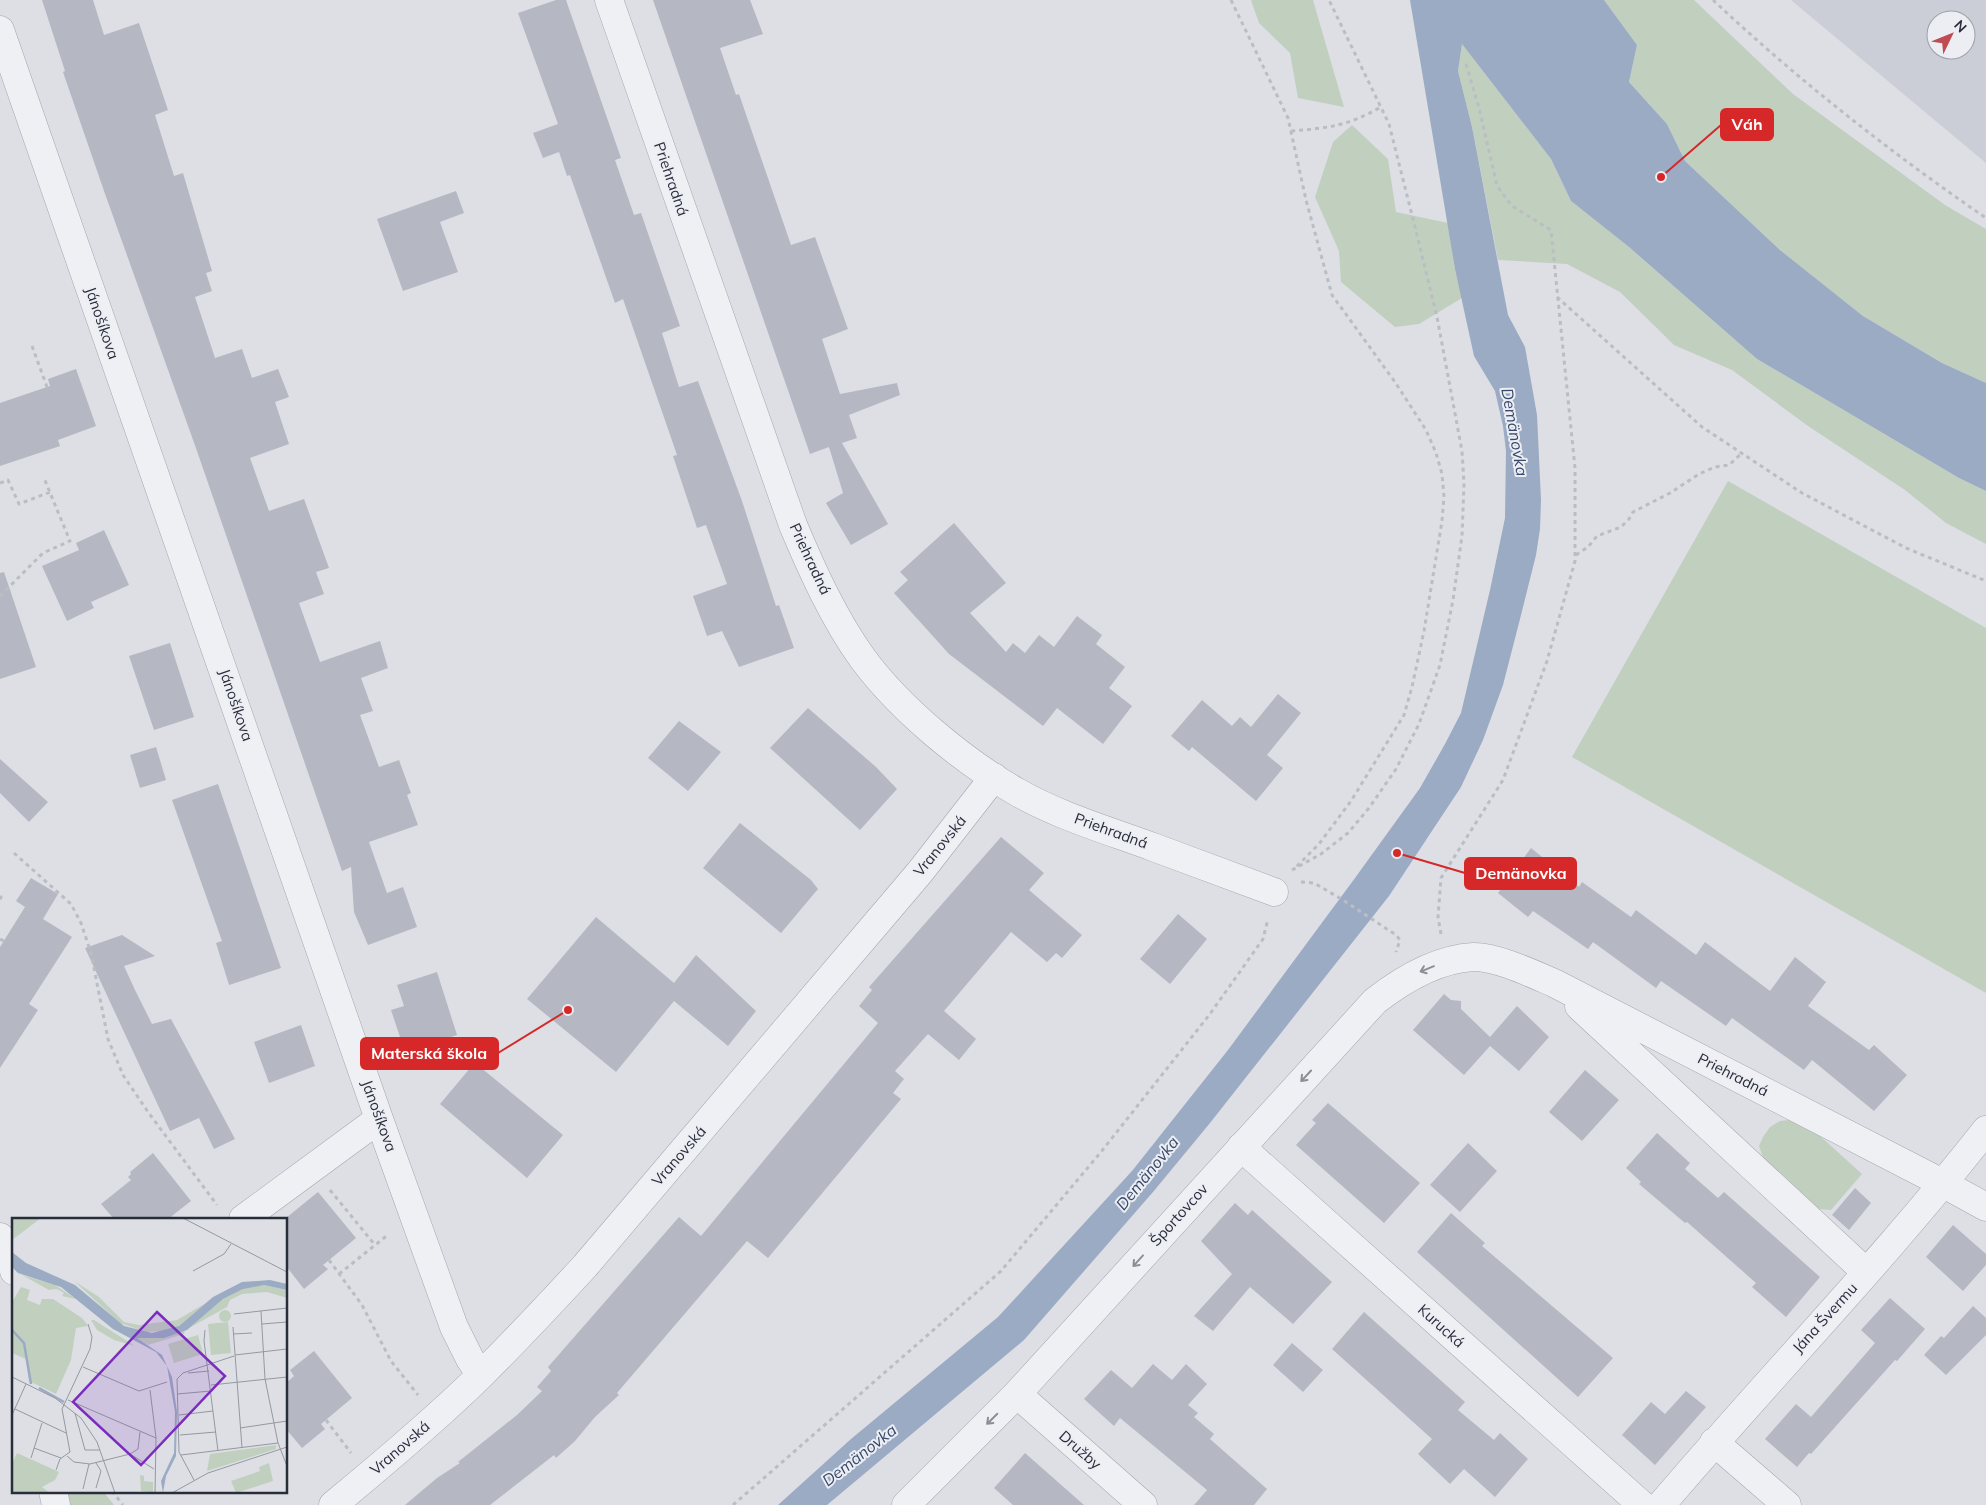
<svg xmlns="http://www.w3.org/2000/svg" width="1986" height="1505" font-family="Mulish,sans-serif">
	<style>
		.built { fill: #cbced6; fill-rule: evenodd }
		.green { fill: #c1cfbf }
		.water { fill: #9babc3 }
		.building { fill: #b5b8c2 }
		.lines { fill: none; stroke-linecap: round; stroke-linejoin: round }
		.street-casing { stroke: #a3a6ae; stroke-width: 29 }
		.path { stroke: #bbbdc4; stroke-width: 3; stroke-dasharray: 4 4; stroke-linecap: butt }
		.street { stroke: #eff0f4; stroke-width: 28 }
		.oneway { stroke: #8c8e97 }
		.labels { text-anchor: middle; stroke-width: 4; stroke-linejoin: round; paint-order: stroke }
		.street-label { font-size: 15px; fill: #282d3a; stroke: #eceef3 }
		.water-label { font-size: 16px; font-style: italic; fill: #36496a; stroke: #eceef3 }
		.inset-river { fill: none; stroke: #9babc3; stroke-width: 2.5 }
		.inset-road { fill: none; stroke: #9598a1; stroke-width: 1 }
		.view { fill: #7b2cbf; fill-opacity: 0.15; stroke: #7b2cbf; stroke-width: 2.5 }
		.inset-edge { fill: none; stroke: #282d3a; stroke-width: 2.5 }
		.leader { fill: none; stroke: #d62828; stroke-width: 2 }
		.callout-dot { fill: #d62828; stroke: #eceef3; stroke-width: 2 }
		.callout { fill: #d62828; stroke: #d62828; stroke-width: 2 }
		.callout-label { font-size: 16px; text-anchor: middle; font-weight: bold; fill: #fff }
	</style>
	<rect width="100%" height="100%" fill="#dddfe5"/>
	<!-- built -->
	<path class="built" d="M1791 0H1986V163ZM1936 20H1966V50H1936Z"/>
	<!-- green -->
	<path class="green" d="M1251 0H1313L1344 107 1298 98 1290 53 1259 23Z
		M1604 0H1694L1793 94 1945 205 1986 229V383L1942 363 1863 316 1780 250 1685 161 1667 124 1629 82 1637 45Z
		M1462 44 1551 159 1571 201 1629 247 1757 359 1959 478 1986 491V544L1946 523 1905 490 1808 426 1732 370 1674 345 1620 292 1567 264 1498 260 1472 127 1458 71Z
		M1352 125 1388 159 1396 212 1448 223 1455 269 1462 298 1419 324 1395 327 1341 282 1339 251 1315 197 1333 142Z
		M1728 481 1986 628V993L1572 757Z
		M1789 1120 1820 1136 1862 1174 1831 1210 1818 1209 1764 1160 1759 1146 1763 1137 1770 1127 1780 1121Z
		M61 1491H103L114 1505H64Z"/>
	<!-- water -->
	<path class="water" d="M1410 0H1604L1637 45 1629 82 1667 124 1685 161 1780 250 1863 316 1942 363 1986 383V491L1959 478 1757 359 1629 247 1571 201 1551 159 1462 44 1458 71 1472 127 1508 315 1525 347 1537 415 1541 500 1540 529 1536 555 1520 619 1503 685 1483 740 1461 787 1389 896 1210 1123 1153 1192 1024 1340 827 1505H778L851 1439 998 1317 1132 1171 1228 1050 1355 878 1420 788 1445 744 1461 713 1490 590 1505 518 1506 451 1503 426 1495 391 1474 356 1455 269Z"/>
	<!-- building -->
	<path class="building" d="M42 0H93L104 35 139 23 168 110 155 115 174 176 183 173 212 271 206 273 212 291 195 297 215 358 242 349 252 378 278 369 289 397 275 402 289 444 250 458 269 511 304 499 329 568 316 572 324 594 299 603 320 662 380 641 388 668 361 678 373 711 360 715 379 767 399 760 411 793 407 795 418 825 369 842 387 893 403 887 417 927 368 945 354 912 351 867 342 871 197 451 104 191 63 72 65 71Z
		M556 0H566L621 158 615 160 634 215 641 213 680 326 662 333 679 387 698 381 742 501 776 606 779 605 794 648 739 667 722 631 707 636 693 596 727 584 706 525 697 528 673 456 677 455 623 299 615 303 570 175 567 176 559 152 543 158 533 133 558 124 518 13Z
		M653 0H750L763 34 720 48 736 95 739 94 791 245 815 237 848 329 822 339 840 394 897 383 900 395 849 415 857 438 842 443 888 524 851 545 826 503 843 493 829 447 810 454Z
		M456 191 464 213 440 222 458 272 403 291 377 219Z
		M76 369 96 426 58 440 60 446 0 466V403L50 386 48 379Z
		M954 523 1006 583 970 613 1006 652 1013 643 1025 653 1039 635 1054 647 1077 616 1102 635 1096 644 1125 667 1109 688 1132 706 1103 744 1057 708 1043 726 949 654 894 593 908 580 900 572Z
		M104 530 129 585 91 602 94 608 67 621 42 566 79 550 76 543Z
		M4 572 36 667 0 679V573Z
		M170 643 194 717 154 730 129 656Z
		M1278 694 1301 713 1267 755 1283 768 1256 801 1192 747 1189 751 1171 736 1202 700 1232 726 1240 717 1251 727Z
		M808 708 876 767 897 789 860 830 770 748Z
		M679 721 721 752 688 791 648 758Z
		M156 747 166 780 140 788 130 755Z
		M0 759 48 802 29 822 0 793Z
		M218 784 281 968 229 985 216 943 222 941 172 800Z
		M740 823 811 880 818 889 781 933 703 868Z
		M1001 837 1044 873 1029 890 1082 935 1062 958 1056 953 1047 962 1011 932 944 1011 976 1039 959 1060 928 1034 895 1071 904 1079 893 1093 901 1099 768 1258 747 1241 617 1393 619 1395 595 1417 575 1441 556 1458 554 1455 490 1505H405L437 1478 460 1463 458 1462 517 1415 542 1391 537 1387 551 1371 548 1367 679 1217 701 1236 878 1023 859 1006 872 990 869 987Z
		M1531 848 1579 887 1582 882 1631 917 1636 910 1696 955 1705 942 1770 991 1795 957 1826 982 1808 1006 1869 1050 1874 1045 1907 1075 1874 1111 1812 1060 1804 1070 1732 1018 1726 1026 1661 981 1656 988 1593 942 1588 949 1533 911 1528 917 1498 893Z
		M31 878 58 894 43 919 72 937 29 1004 38 1010 0 1068V947L25 907 28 909 16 901Z
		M1178 914 1207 939 1170 984 1140 959Z
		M596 917 674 983 696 955 756 1011 728 1046 674 1001 616 1072 527 999Z
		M122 935 155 956 124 966 135 990 152 1024 171 1019 235 1139 214 1149 199 1118 170 1131 85 948Z
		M437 972 457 1035 405 1052 391 1010 404 1006 397 985Z
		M1444 994 1451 1000 1461 1001V1009L1490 1037 1517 1006 1549 1037 1519 1071 1490 1046 1464 1075 1413 1030Z
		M301 1025 315 1066 269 1083 254 1042Z
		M471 1067H480L563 1135 527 1178 440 1104Z
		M1585 1070 1619 1100 1582 1141 1549 1112Z
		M1328 1103 1420 1183 1384 1223 1296 1145 1316 1123 1312 1120Z
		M1657 1133 1690 1163 1685 1169 1718 1198 1724 1192 1820 1277 1786 1317 1752 1287 1756 1283 1687 1222 1685 1223 1639 1184 1641 1182 1626 1168Z
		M1468 1143 1497 1171 1460 1212 1430 1185Z
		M153 1153 191 1201 168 1219H114L101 1204 131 1180 128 1177 131 1174 130 1172Z
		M1855 1188 1871 1203 1849 1230 1832 1215Z
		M318 1192 356 1238 323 1265 328 1269 304 1289 286 1266V1218Z
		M1235 1203 1248 1215 1252 1210 1332 1282 1293 1324 1250 1287 1213 1331 1194 1316 1232 1274 1201 1241Z
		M1451 1213 1485 1243 1482 1246 1613 1358 1578 1397 1417 1252Z
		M1953 1225 1986 1254V1265L1963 1291 1926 1257Z
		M1890 1298 1925 1329 1897 1361 1895 1360 1811 1454 1809 1453 1797 1467 1765 1439 1796 1404 1811 1417 1875 1343 1861 1330Z
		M1973 1306 1986 1318V1335L1946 1375 1924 1355 1941 1336 1944 1338Z
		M1364 1312 1465 1402 1458 1410 1494 1440 1500 1433 1528 1459 1495 1497 1464 1469 1450 1484 1418 1454 1432 1439 1332 1349Z
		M1292 1343 1323 1370 1303 1392 1273 1365Z
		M314 1351 352 1398 321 1424 325 1429 302 1448 286 1429V1383L294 1376 290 1370Z
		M1153 1364 1172 1380 1186 1364 1207 1384 1188 1405 1198 1413 1194 1417 1214 1434 1210 1439 1267 1489 1254 1505H1194L1207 1490 1120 1418 1114 1426 1084 1399 1111 1370 1132 1388Z
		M1686 1391 1706 1407 1655 1465 1622 1435 1651 1402 1665 1414Z
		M1025 1453 1084 1505H1013L994 1488Z"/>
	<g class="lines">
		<defs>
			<path id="street" d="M609 0 793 525C812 570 834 619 863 659 900 709 963 761 1017 792 1059 816 1107 830 1153 847 1194 862 1234 877 1274 892
				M0 30 379 1119 454 1327 470 1359 481 1375
				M1579 1006 1866 1272
				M1241 1147 1642 1505
				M243 1219 379 1119
				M0 1237 11 1253 14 1271
				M1017 1394 1143 1505
				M1714 1442 1787 1505
				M53 1491 56 1505
				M333 1505C384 1463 435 1420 482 1374 517 1339 551 1303 585 1266L920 872 994 777
				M906 1505 1017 1394 1375 1001C1402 980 1437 959 1473 957 1495 956 1533 974 1554 983L1944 1184 1986 1207
				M1661 1505C1768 1379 1884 1260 1986 1130"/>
		</defs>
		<!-- street casing -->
		<use href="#street" class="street-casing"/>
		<!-- path -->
		<path class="path" d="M1231 0 1288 118 1306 200 1332 295 1395 382 1426 430 1436 453 1442 474 1444 497 1442 521 1424 631 1412 687 1404 715 1351 801 1319 844 1296 867
			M1713 0C1798 80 1890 152 1986 218
			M1291 131C1329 128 1347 126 1381 107
			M1557 297 1702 427 1802 493 1906 548 1986 581
			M32 346 47 387
			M0 483 8 480 19 504 50 492
			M1576 555 1588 547 1597 536 1621 527 1629 519 1633 512 1670 493 1699 474 1715 467 1729 465 1742 453
			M0 596 43 553 70 541 44 478
			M14 853 71 904 81 923 91 953 108 1039 123 1075 148 1112 217 1205
			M1292 870 1321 854 1348 833 1369 808 1396 769 1419 724 1440 665 1453 600 1462 536 1464 484 1462 451 1437 317 1415 227 1389 124 1329 0
			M1301 882 1314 883 1343 900 1396 935 1400 940 1396 952
			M0 896 1 897 0 900
			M1441 934 1438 917 1441 878 1503 780 1547 661 1575 561V468L1551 230 1512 206 1497 186 1479 108 1466 64
			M0 939 4 941
			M330 1190 375 1245
			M329 1260 362 1305 391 1361 418 1395
			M339 1274 389 1234
			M326 1420 351 1453
			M112 1491 123 1505
			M733 1505 1001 1271 1101 1152 1210 1014 1263 939 1268 919"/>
		<!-- street -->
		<use href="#street" class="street"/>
	</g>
	<!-- one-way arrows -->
	<defs><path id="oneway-shaft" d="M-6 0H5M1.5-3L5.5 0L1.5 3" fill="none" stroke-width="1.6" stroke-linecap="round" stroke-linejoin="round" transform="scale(1.25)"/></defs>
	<g class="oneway">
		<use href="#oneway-shaft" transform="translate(1427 969) rotate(158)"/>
		<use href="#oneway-shaft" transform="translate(1306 1076) rotate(133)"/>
		<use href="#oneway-shaft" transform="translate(1138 1261) rotate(132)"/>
		<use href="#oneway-shaft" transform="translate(992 1419) rotate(135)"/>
	</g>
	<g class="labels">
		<!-- street labels -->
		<g class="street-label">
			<text transform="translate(671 179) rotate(71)" y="5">Priehradná</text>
			<text transform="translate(102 323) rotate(71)" y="5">Jánošíkova</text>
			<text transform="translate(810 559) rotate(65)" y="5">Priehradná</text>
			<text transform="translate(236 705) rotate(71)" y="5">Jánošíkova</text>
			<text transform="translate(1111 831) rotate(20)" y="5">Priehradná</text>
			<text transform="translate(940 846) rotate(-51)" y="5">Vranovská</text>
			<text transform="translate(1733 1075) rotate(27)" y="5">Priehradná</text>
			<text transform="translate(379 1116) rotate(70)" y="5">Jánošíkova</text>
			<text transform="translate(679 1156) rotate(-49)" y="5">Vranovská</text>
			<text transform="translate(1179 1215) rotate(-48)" y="5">Športovcov</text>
			<text transform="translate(1825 1318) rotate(-48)" y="5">Jána Švermu</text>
			<text transform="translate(1441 1326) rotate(42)" y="5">Kurucká</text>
			<text transform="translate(400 1448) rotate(-41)" y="5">Vranovská</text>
			<text transform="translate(1080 1450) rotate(41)" y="5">Družby</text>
		</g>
		<!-- water labels -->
		<g class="water-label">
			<text transform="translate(1515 432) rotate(80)" y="6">Demänovka</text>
			<text transform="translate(1147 1173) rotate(-51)" y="6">Demänovka</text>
			<text transform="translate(859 1455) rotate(-38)" y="6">Demänovka</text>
		</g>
	</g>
	<!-- overview -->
	<g transform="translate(12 1218)">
		<rect width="275" height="275" fill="#dddfe5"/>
		<path d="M0 0H29L0 22ZM10 57 43 67 64 81 50 78 52 75 45 71 37 72ZM62 63 87 79 112 104 127 107 165 102 194 85 167 108 154 113 134 114 108 105ZM252 67 275 72V80L255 74 230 76 218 82 215 89 177 110 211 81 235 69ZM9 69 18 72 15 82 28 87 30 81H41L70 100 76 108 64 110 59 142 44 176 17 163 14 141 0 135V84ZM207 98a6 6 0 1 1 12 0a6 6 0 1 1-12 0ZM79 102H82L123 128 102 122 85 112ZM216 104 219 135 199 137 196 106ZM173 111 172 116 136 127 125 120H152ZM186 117 191 136 162 145 156 126ZM264 227V231L195 253 198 236ZM5 235 47 254 43 262 30 269 38 275H0V246ZM257 245 261 263 224 275 219 263 248 253 247 249ZM128 257 132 258V263L141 264V275L129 273Z" fill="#c1cfbf"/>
		<path d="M0 34 14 45 63 67 112 108 140 115 167 108 201 79 230 64 258 62 275 66V72L252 67 231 71 211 81 175 112 152 120H125L150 137 160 159 165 194 164 238 154 258 151 275 149 263 162 235 163 194 155 148 144 134 101 111 49 69 6 55 0 49Z" fill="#9babc3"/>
		<path class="inset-river" d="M0 112 12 125 19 166M27 170 52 184"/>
		<path class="inset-road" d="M171 0 275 54M181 53 212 36 219 26M249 93 253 161 266 225 275 248M222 96 275 90M250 106 275 104M221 109 230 230M193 112 192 123 206 233M221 116 240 115M223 137 275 131M71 149 127 173 155 164M176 155 197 153M0 159 43 180 69 200 85 224 103 275M199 167 275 159M138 172 144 220 143 275M165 176 199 173M56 182 144 220M3 191 54 215M63 195 73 232H88M0 197 14 166M167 197 201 193M228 210 275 203M168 217 204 214M22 230 49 240M118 236 126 231 128 214M169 237 266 225M55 238 62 244 78 246 118 236 142 251M19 240 30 205M44 252 48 241 58 234 50 191 78 131 80 119 76 106M182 262 167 234 165 161 171 155 222 138M84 270 89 253 84 245M71 271 77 246M84 275H118M160 275 196 255 275 229"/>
		<path class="view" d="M145 94 213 158 129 247 61 184Z"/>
		<rect width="275" height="275" class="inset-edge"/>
	</g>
	<!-- callouts -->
	<path class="leader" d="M1661 177L1721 125M1397 853L1465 873M568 1010L498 1053"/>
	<g class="callout-dot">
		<circle cx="1661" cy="177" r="5"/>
		<circle cx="1397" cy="853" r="5"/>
		<circle cx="568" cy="1010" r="5"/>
	</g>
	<g class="callout">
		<rect x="1721" y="109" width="52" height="31" rx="5"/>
		<rect x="1465" y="858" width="111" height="31" rx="5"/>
		<rect x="361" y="1038" width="137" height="31" rx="5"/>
	</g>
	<g class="callout-label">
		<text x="1747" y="130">Váh</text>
		<text x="1521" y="879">Demänovka</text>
		<text x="429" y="1059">Materská škola</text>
	</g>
	<!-- north arrow -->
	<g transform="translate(1951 35) rotate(47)"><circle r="24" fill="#eceef3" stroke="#9ea1a9"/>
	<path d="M0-4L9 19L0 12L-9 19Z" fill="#c14b53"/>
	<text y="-8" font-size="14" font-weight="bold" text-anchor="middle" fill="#282d3a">N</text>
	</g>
</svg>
